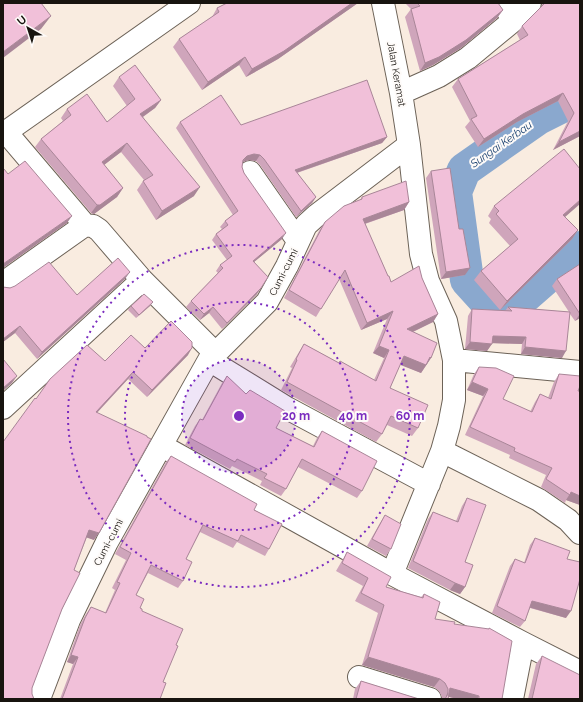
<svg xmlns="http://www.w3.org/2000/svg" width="583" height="702" font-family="Raleway,sans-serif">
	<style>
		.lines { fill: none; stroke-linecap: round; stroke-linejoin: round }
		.river { stroke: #8aa8ce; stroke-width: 34 }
		.street-casing { stroke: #6c6257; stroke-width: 24 }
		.street { stroke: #fff; stroke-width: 22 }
		.wall { fill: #cfa5bb }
		.shaded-wall { fill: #a98698 }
		.building { fill: #f1c0d9; stroke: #a98698 }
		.ring { fill: none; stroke: #7b2cbf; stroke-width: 2; stroke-dasharray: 2 4 }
		.labels { text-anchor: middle; stroke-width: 4; stroke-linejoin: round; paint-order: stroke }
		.street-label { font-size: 10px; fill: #18140f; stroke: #fefbf9 }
		.water-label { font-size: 11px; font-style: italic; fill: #163e6e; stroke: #fefbf9 }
		.centre { fill: #7b2cbf; stroke: #fefbf9; stroke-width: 2 }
		.ring-label { font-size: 12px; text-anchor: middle; font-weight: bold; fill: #7b2cbf; stroke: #fefbf9; stroke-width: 4; stroke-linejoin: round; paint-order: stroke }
	</style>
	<rect width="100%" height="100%" fill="#f9ece0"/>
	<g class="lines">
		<!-- river -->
		<path class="river" d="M580 97 538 118 464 170 455 192 467 280 496 312 516 304 580 248"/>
		<defs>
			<path id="street" d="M383 3 401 93 409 145
				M502 3 514 20
				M401 93 439 76 468 58 514 20 530 3
				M6 132 85 225
				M3 134 189 3
				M250 172 298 241
				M3 283 85 225 93 226 99 230 142 280 215 353
				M209 360 287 408 429 484
				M454 360 580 372
				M3 408 142 280
				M162 446 392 574 442 451 539 500 568 520 580 533
				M392 574 523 643 580 672
				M359 677 430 699
				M39 699 69 620 107 542 209 360 267 302 287 266 306 225 317 215 409 145 421 254 428 281 446 321 454 360V400L449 426 442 451
				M512 699 523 643"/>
		</defs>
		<!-- street casing -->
		<use href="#street" class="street-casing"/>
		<!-- street -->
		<use href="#street" class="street"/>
	</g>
	<!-- wall -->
	<path class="wall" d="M227 3H358L278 59 246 77 239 65 202 90 173 47 179 39 212 17 217 8Z
		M405 3H498L503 10 497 18 461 48 433 65 420 71 405 17 411 9Z
		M542 3H580V136L553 150 568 121 558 101 517 122 478 147 465 127 470 121 452 87 458 79 520 40 517 34 522 26 542 6Z
		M119 77 161 100 155 108 143 117 194 196 156 220 137 190 143 181 144 180 121 152 104 165 123 188 117 197 94 214 91 213 35 147 41 139 63 121 61 118 67 109 107 122 127 106 113 86Z
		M180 122 241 125 387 137 382 143 297 173 316 197 312 203 296 217 260 165 256 161 249 160 243 162 242 167 244 173 282 239 254 262 257 294 222 329 209 313 200 320 186 307 191 301 218 273 216 271 220 265 227 260 212 240 216 234 222 229 220 227 225 221 233 215 176 128Z
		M431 171 465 275 441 279 426 178Z
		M362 197 409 202 404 210 365 224 388 276 391 282 422 278 438 314 433 322 413 332 431 358 421 373 400 364 390 388 418 428 412 436 387 425 382 434 376 442 281 390 292 368 290 367 299 352 304 344 339 363 374 380 384 358 373 353 387 319 361 330 339 279 316 317 284 298 320 229 325 222 360 200Z
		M494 206 565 217 578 230 572 239 500 310 474 280 481 271 510 246 489 223 491 219 488 216Z
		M580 264V318L575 321 570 314 562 358 521 354 522 344 492 343 487 351 465 349 468 316 472 309 505 311 508 307 569 312 552 286 557 279Z
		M125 279 37 359 15 333 3 342V287L77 295Z
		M131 306H150L136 318 128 310Z
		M145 348 188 355 147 397 128 379 97 413 94 540 87 537 74 570 62 609 32 688V694L3 699 36 399 105 361Z
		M479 367 503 399 530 412 535 402 540 394 548 398 554 382 559 374 578 391 580 505 566 500 565 503 541 487 546 475 509 458 510 455 465 435 483 396 467 390 474 374Z
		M227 376 276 428 313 446 317 438 322 431 362 491 357 498 298 467 286 489 281 496 260 485 262 481 232 466 230 469 185 445 195 426 200 419 202 420 222 383Z
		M171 456 254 510 269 549 265 556 237 542 233 548 200 532 186 559 183 581 178 588 148 573 136 595 140 608 142 611 176 645 163 682 160 699H60L73 664 67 662 80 625 86 614 91 607 105 613 115 590 112 588 126 560 115 554 166 462Z
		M467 498 465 587 460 594 450 590 408 568 428 519 433 512 456 521 462 506Z
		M385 515 391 549 386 556 367 546 380 523Z
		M535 538 567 559 566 618 530 608 525 621 520 627 492 613 510 566 515 559 524 563 530 545Z
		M347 552 386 587 421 597 424 594 435 619 454 624 502 699H457L449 697 448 699H442V697L439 691 434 687 362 665 378 613 355 601 363 586 336 571Z
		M542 656 580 699H528L536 664Z
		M361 681 419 699H353L355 689Z"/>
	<!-- shaded-wall -->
	<path class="shaded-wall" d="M352 3H358L278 59 246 77 252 69Z
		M503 10 497 18 461 48 433 65 420 71 425 63Z
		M51 16 41 29 3 58V52Z
		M245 57 239 65 202 90 208 82Z
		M563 93 558 101 517 122 478 147 484 139 523 114Z
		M161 100 155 108 134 123 140 114Z
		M580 131V136L553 150 559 142Z
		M387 137 382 143 290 175 295 170Z
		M127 143 121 152 96 171 102 162Z
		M254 154 260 155 256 161 249 160 243 162 239 166 247 156Z
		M200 187 194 196 156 220 162 211Z
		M123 188 117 197 94 214 91 213 97 205Z
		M316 197 312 203 296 217 301 211Z
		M580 200V204L557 224 563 215Z
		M409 202 404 210 358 226 363 219Z
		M72 216 67 223 3 268V264Z
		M578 230 572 239 500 310 507 301Z
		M286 233 282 239 248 267 253 261Z
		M470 268 465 275 441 279 446 272Z
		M130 272 125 279 37 359 42 352Z
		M261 288 257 294 222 329 227 323Z
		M153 302 150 306 136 318 139 315Z
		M213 307 209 313 200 320 204 314Z
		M393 311 387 319 361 330 367 323Z
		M438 314 433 322 402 337 407 329Z
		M580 314V318L575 321Z
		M20 326 15 333 3 342V339Z
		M493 336 526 337 522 344 488 343Z
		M470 342 492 344 487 351 465 349Z
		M379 346 389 350 384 358 373 353Z
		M525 347 566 351 562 358 521 354Z
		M192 348 188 355 147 397 152 390Z
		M404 356 430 357 431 358 421 373 398 364Z
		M133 372 128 379 91 419 96 412Z
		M17 376 12 383 3 391V388Z
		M472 382 488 389 483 396 467 390Z
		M571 492 580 496V505L566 500Z
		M89 530 99 533 94 540 85 537Z
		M455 583 465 587 460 594 450 590Z
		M532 601 571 611 566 618 528 607Z
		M71 655 78 657 73 664 67 662Z
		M368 657 440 679 434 687 362 665Z
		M450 688 479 696 477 699H457L446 696Z"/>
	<!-- building -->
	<path class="building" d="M3 3H41L51 16 3 52Z
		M227 3H352L284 51 252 69 245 57 208 82 179 39 219 12 217 8Z
		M417 3H498L503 10 466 40 439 57 425 63 411 9 420 6Z
		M545 3H580V131L559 142 574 113 563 93 523 114 484 139 471 119 477 116 458 79 528 35 522 26Z
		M135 65 161 100 140 114 200 187 162 211 143 181 153 175 127 143 102 162 123 188 100 205H97L41 139 71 115 67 109 87 94 107 122 135 99 119 77Z
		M367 80 387 137 295 170 316 197 301 211 264 159 260 155 254 154 247 156 243 160 242 167 244 173 286 233 253 261 268 277 261 288 227 323 213 307 204 314 191 301 223 268 220 265 232 256 216 234 228 225 225 221 238 211 180 122 221 95 241 125Z
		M564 149 580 169V200L563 215 578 230 507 301 481 271 518 239 496 214 499 211 494 206Z
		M25 161 72 216 3 264V170L4 169 8 174Z
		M450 168 459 229H463L470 268 446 272 431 171Z
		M406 181 409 202 363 219 388 276H389L391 282 419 266 422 278 438 314 407 329 437 343 431 358 430 357 426 365 404 356 390 388 428 405 418 428 391 416 382 434 287 382 297 360 296 359 304 344 339 363 340 361 376 381 389 350 379 346 393 311 367 323 345 270 321 309 289 290 325 222 344 206 362 199V197Z
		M118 258 130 272 42 352 20 326 3 339V287L10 288 15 286 49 262 77 295Z
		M580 264V314L557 279Z
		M144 294 153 302 139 315 131 306Z
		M508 307 570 312 566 351 525 347 526 337 493 336 492 344 470 342 472 309 512 311Z
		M171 321 192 342V348L152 390 133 372 96 412 147 436V437L151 439 99 533 89 530 74 570 80 573 62 609 32 688V694L34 699H3V442L35 398 36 399 50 379 87 345 105 361 131 335 145 348Z
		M3 359 17 376 3 388Z
		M479 367 496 368 514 376 503 399 532 412 540 394 551 399 559 374 580 376V386L578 391H580V496L571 492 570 495 546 479 552 468 514 451 515 448 470 427 488 389 472 382Z
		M227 376 246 394 250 390 285 411 276 428 314 447 322 431 377 461 362 491 302 459 286 489 264 478 267 474 237 459 235 462 190 438 200 419 203 420Z
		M171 456 257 504 254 510 282 524 269 549 241 535 238 541 203 525 186 559 192 562 183 581 151 565 136 595 144 599 140 608 142 609V611L183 629 176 645 178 646 163 682 166 683 160 699H62L78 657 71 655 85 618 91 607 106 613 120 583 117 582 131 553 120 547Z
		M467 498 486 505 465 562 473 565 465 587 455 583 413 561 433 512 458 522Z
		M385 515 401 524 391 549 372 539Z
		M535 538 570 551 567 559 580 562V579L571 611 532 601 525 621 497 606 515 559 525 563Z
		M347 552 391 577 386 587 423 598 424 594 440 602 435 619 455 622 454 624 489 629V628L512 641 502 699H479V696L450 688 448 699H445L448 694V689L445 683 440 679 368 657 384 605 361 593 368 578 342 563Z
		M542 656 580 675V699H532Z
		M361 681 419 699H356Z"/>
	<!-- distance rings -->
	<circle cx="239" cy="416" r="57" fill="#7b2cbf" fill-opacity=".12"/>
	<g class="ring">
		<circle cx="239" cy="416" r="57"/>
		<circle cx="239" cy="416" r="114"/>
		<circle cx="239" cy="416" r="171"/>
	</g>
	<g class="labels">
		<!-- street labels -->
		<g class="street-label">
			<text transform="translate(397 74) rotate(80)" y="4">Jalan Keramat</text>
			<text transform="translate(283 272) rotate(-63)" y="4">Cumi-cumi</text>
			<text transform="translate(108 542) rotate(-62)" y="4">Cumi-cumi</text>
		</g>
		<!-- water labels -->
		<g class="water-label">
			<text transform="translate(501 144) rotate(-35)" y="4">Sungai Kerbau</text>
		</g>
	</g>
	<circle cx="239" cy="416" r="6" class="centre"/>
	<g class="ring-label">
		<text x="296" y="420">20 m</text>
		<text x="353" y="420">40 m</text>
		<text x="410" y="420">60 m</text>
	</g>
	<!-- border -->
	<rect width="583" height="702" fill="none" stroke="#18140f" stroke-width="8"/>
	<!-- north arrow -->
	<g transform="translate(28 28) rotate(321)" stroke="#fefbf9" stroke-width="3" paint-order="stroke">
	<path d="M0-3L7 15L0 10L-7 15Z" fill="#18140f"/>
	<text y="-6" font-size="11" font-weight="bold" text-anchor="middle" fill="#18140f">U</text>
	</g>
</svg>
